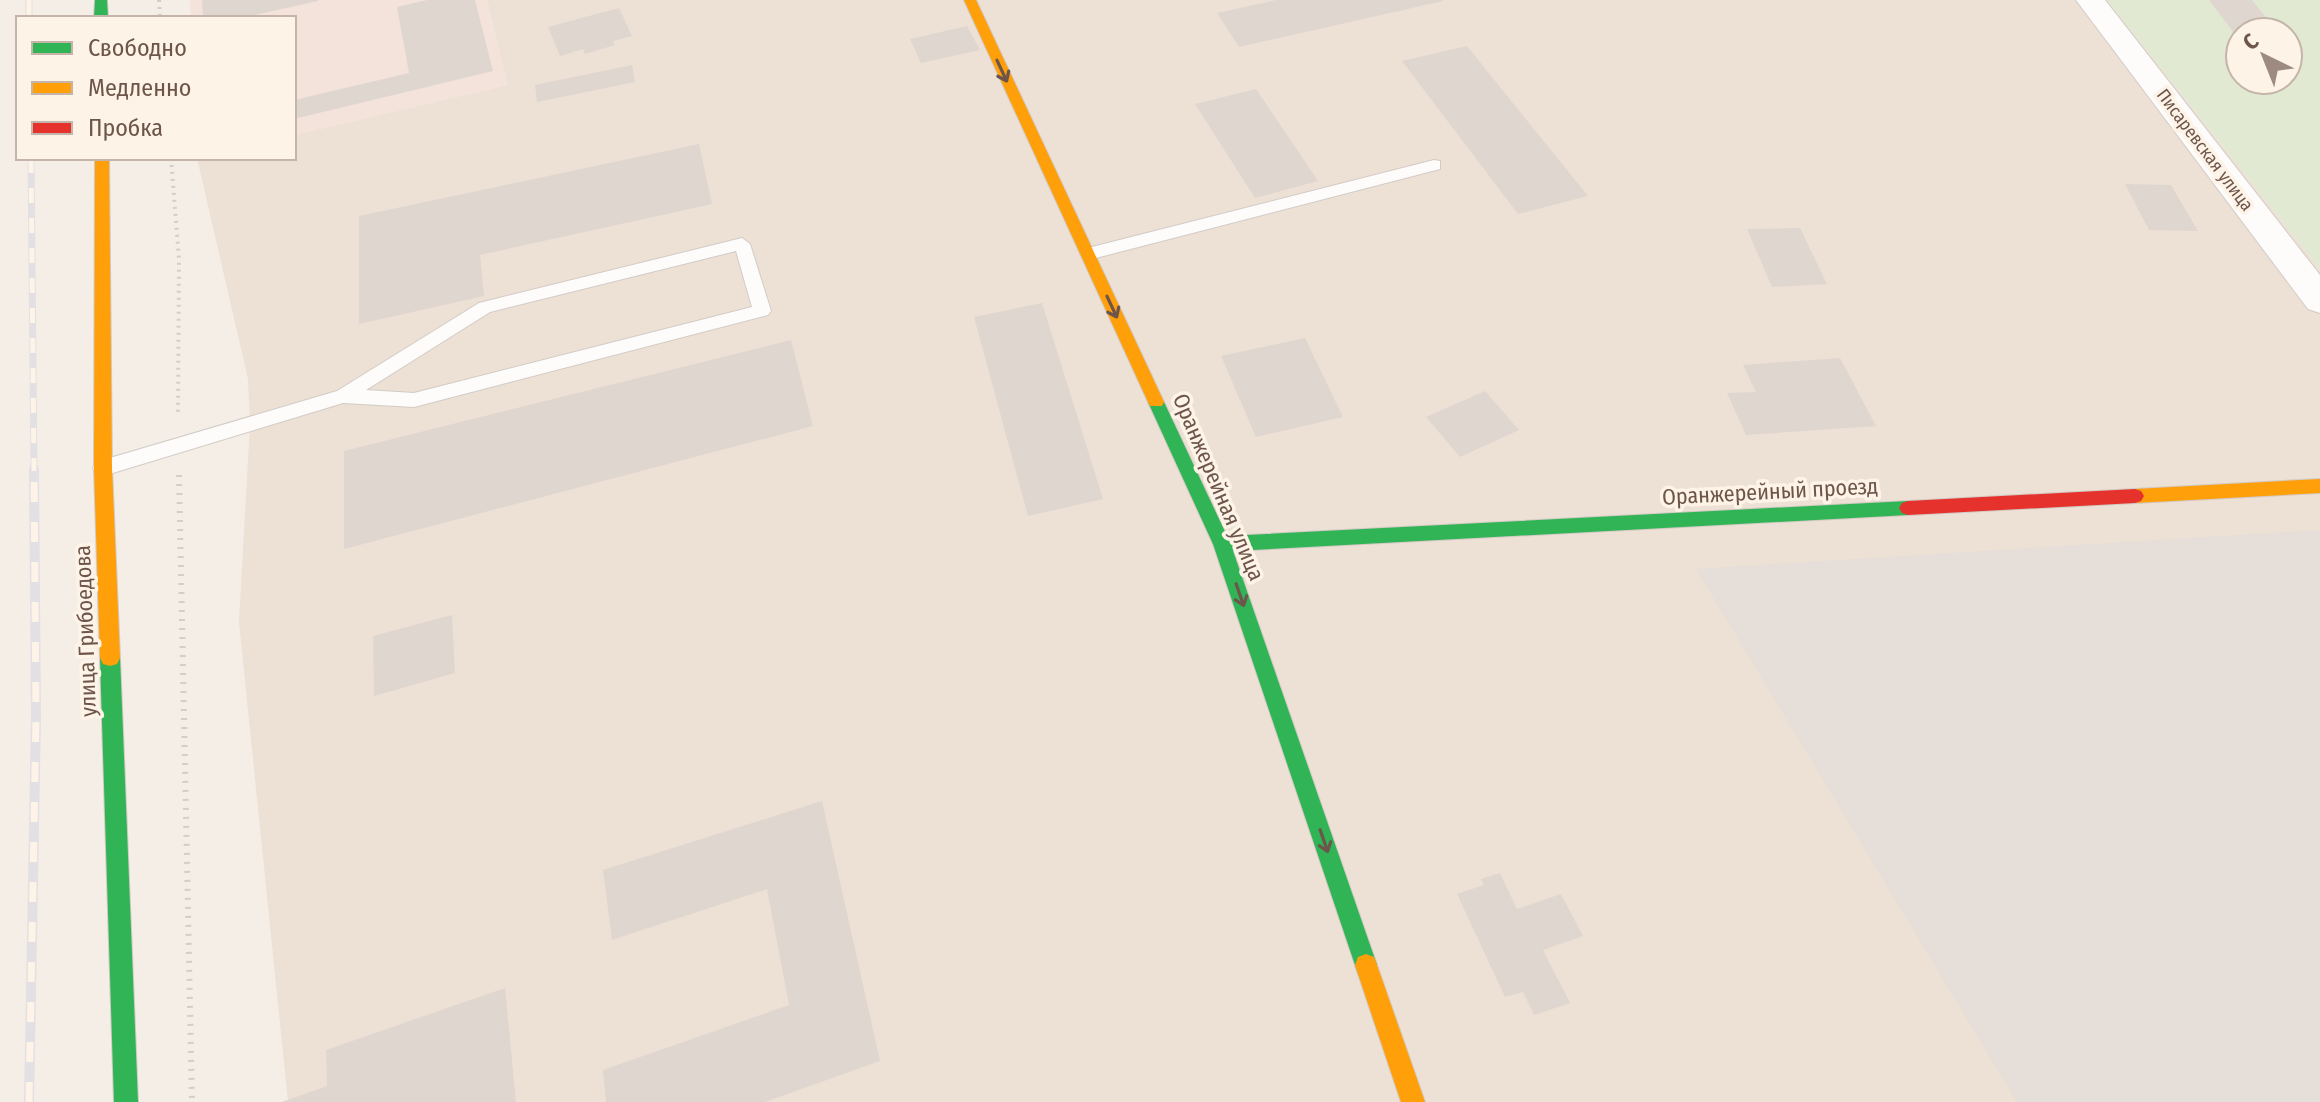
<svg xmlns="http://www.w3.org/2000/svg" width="2320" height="1102" font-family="'Fira Sans Condensed',sans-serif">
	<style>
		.residential { fill: #ede0d5 }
		.commercial { fill: #f4e3db }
		.industrial { fill: #e6ded8 }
		.green { fill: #e1e9d3; fill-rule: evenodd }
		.building { fill: #e0d6d0 }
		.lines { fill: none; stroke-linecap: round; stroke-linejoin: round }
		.lane-casing { stroke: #d2cbc6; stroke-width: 2 }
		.street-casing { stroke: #d2cbc6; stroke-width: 2 }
		.fast-casing { stroke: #d2cac4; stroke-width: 2 }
		.slow-casing { stroke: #d2cac4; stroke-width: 2 }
		.jam-casing { stroke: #d2cac4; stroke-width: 2 }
		.path-far1 { stroke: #d6cdc9; stroke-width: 4; stroke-dasharray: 2 5; stroke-linecap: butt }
		.path { stroke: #d6cdc9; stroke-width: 6; stroke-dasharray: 2 7; stroke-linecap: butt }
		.lane { fill: #fdfcfb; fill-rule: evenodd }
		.street { fill: #fdfcfb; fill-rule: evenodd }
		.fast { fill: #30b455; fill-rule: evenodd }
		.slow { fill: #ff9f0a; fill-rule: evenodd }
		.jam { fill: #e5322d; fill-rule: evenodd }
		.rail-far1-casing { stroke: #e3e0e3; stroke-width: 7 }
		.rail-casing { stroke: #e3e0e3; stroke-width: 10 }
		.rail-far1 { stroke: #fdf3e7; stroke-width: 5; stroke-dasharray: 15; stroke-linecap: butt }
		.rail { stroke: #fdf3e7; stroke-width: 7; stroke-dasharray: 20; stroke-linecap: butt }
		.oneway { stroke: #6e554b }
		.labels { text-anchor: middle; stroke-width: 7; stroke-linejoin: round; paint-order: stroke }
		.far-street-label { font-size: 18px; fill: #6e554b; stroke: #fdf3e7 }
		.street-label { font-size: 22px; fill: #6e554b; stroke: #fdf3e7 }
	</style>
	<rect width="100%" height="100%" fill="#f4eee7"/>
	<!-- residential -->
	<path class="residential" d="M487 0H2107L2320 269V1102H288L239 622 250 424 248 379 197 158H294V135L507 85Z"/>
	<!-- commercial -->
	<path class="commercial" d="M190 0H487L508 85 294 135V18H191Z"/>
	<!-- industrial -->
	<path class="industrial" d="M2320 530V1102H2017L1696 569Z"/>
	<!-- green -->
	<path class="green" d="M2107 0H2320V269ZM2240 32H2288V80H2240Z"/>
	<!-- building -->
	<path class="building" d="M202 0H318V1L241 18H203Z
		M427 0H475L493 71 294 119V100L409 73 397 7Z
		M1276 0H1443V1L1239 47 1217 13Z
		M2209 0H2252L2278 32H2240V41Z
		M619 8 632 36 613 41 615 45 585 54 583 49 560 56 548 27Z
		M967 26 980 50 921 63 910 39Z
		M1467 46 1588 196 1518 214 1402 61Z
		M632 65 635 82 537 102 535 85Z
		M1256 89 1318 181 1255 198 1195 104Z
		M699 144 712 204 480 255 484 296 359 324V216Z
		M2125 184 2171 185 2198 231 2149 230Z
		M1800 228 1827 284 1772 287 1747 229Z
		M1042 303 1103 499 1028 516 974 317Z
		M1305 338 1343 417 1256 437 1221 356Z
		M791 340 813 426 344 549V451Z
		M1840 358 1876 426 1746 435 1727 393 1756 392 1743 365Z
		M1485 391 1519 430 1460 457 1426 417Z
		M452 615 455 673 374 696 373 636Z
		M822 801 880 1061 765 1102H606L603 1070 789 1005 767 889 612 940 603 870Z
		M1500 873 1517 909 1561 894 1583 936 1543 950 1570 1003 1534 1015 1523 992 1505 997 1457 894 1484 885 1481 879Z
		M505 988 516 1102H282L327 1086 326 1050Z"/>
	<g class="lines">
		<defs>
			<path id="lane" d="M1434 160 1440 161V169L1088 260 1080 254 1088 248Z
				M742 238 750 244 771 311 768 315 414 407 343 403 103 476 96 473 93 468 96 463 103 460 337 391 479 303ZM736 251 752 307 414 393 366 390 490 312Z"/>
			<path id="street" d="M2076 0H2105L2320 275V313L2308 309Z"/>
			<path id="fast" d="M95 0H107L108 18H94Z
				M1156 396 1164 402 1227 536 1908 501 1914 503 1917 508 1914 513 1908 515 1233 551 1377 965 1374 973 1366 976 1358 973 1355 965 1213 544 1148 402Z
				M110 650 117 652 120 658 138 1102H114L100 658 103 652Z"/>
			<path id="slow" d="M964 0H976L1164 402 1162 406H1150L1148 402Z
				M95 158H109L112 468 120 658 117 664 110 666 103 664 100 658 94 468Z
				M2320 479V493L2135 503 2129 501 2126 496 2129 491 2135 489Z
				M1366 954 1374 957 1377 965 1425 1102H1401L1355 965 1358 957Z"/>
			<path id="jam" d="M2135 489 2141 491 2144 496 2141 501 2135 503 1908 515 1902 513 1899 508 1902 503 1908 501Z"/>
		</defs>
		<!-- lane casing -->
		<use href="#lane" class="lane-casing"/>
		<!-- street casing -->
		<use href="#street" class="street-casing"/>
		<!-- fast casing -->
		<use href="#fast" class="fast-casing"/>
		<!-- slow casing -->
		<use href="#slow" class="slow-casing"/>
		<!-- jam casing -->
		<use href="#jam" class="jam-casing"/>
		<!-- path-far1 -->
		<path class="path-far1" d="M159 0 160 18
			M171 158 179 259 178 413"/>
		<!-- path -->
		<path class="path" d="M179 475 192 1102"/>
		<!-- lane -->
		<use href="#lane" class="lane"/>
		<!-- street -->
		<use href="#street" class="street"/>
		<!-- fast -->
		<use href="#fast" class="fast"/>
		<!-- slow -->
		<use href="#slow" class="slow"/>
		<!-- jam -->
		<use href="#jam" class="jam"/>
		<defs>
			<path id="rail-far1" d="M29 0V18
				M31 158 34 471"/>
			<path id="rail" d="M29 1102 36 717 34 469"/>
		</defs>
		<!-- rail-far1 casing -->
		<use href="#rail-far1" class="rail-far1-casing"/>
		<!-- rail casing -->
		<use href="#rail" class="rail-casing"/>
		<!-- rail-far1 -->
		<use href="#rail-far1" class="rail-far1"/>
		<!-- rail -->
		<use href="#rail" class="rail"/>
	</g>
	<!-- one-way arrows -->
	<defs><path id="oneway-shaft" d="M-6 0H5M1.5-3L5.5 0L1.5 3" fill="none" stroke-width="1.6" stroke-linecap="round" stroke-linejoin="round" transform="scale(2)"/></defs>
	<g class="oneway">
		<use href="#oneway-shaft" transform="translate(1002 71) rotate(65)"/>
		<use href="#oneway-shaft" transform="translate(1112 307) rotate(65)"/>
		<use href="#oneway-shaft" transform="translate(1240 595) rotate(71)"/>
		<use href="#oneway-shaft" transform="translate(1324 841) rotate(71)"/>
	</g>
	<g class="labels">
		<!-- far-street labels -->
		<g class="far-street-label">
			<text transform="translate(2205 150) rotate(53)" y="6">Писаревская улица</text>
		</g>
		<!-- street labels -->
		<g class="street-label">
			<text transform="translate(1219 487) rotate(67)" y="8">Оранжерейная улица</text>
			<text transform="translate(1770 491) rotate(-3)" y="8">Оранжерейный проезд</text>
			<text transform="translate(85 631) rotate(-92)" y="8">улица Грибоедова</text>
		</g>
	</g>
	<!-- legend -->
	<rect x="16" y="16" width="280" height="144" fill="#fdf3e7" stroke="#c4b4a9" stroke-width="2"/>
	<rect x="32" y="42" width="40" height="12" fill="#30b455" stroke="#c4b4a9" stroke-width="2"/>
	<text x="88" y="56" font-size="24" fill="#6e554b">Свободно</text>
	<rect x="32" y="82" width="40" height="12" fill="#ff9f0a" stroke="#c4b4a9" stroke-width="2"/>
	<text x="88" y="96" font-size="24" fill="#6e554b">Медленно</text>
	<rect x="32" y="122" width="40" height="12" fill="#e5322d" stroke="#c4b4a9" stroke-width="2"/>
	<text x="88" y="136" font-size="24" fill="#6e554b">Пробка</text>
	<!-- north arrow -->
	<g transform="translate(2264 56) rotate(317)"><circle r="38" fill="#fdf3e7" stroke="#c4b4a9" stroke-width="2"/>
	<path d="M0-6L14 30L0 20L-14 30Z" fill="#9d8b82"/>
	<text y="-12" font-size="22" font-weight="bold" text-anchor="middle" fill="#6e554b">С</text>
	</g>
</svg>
